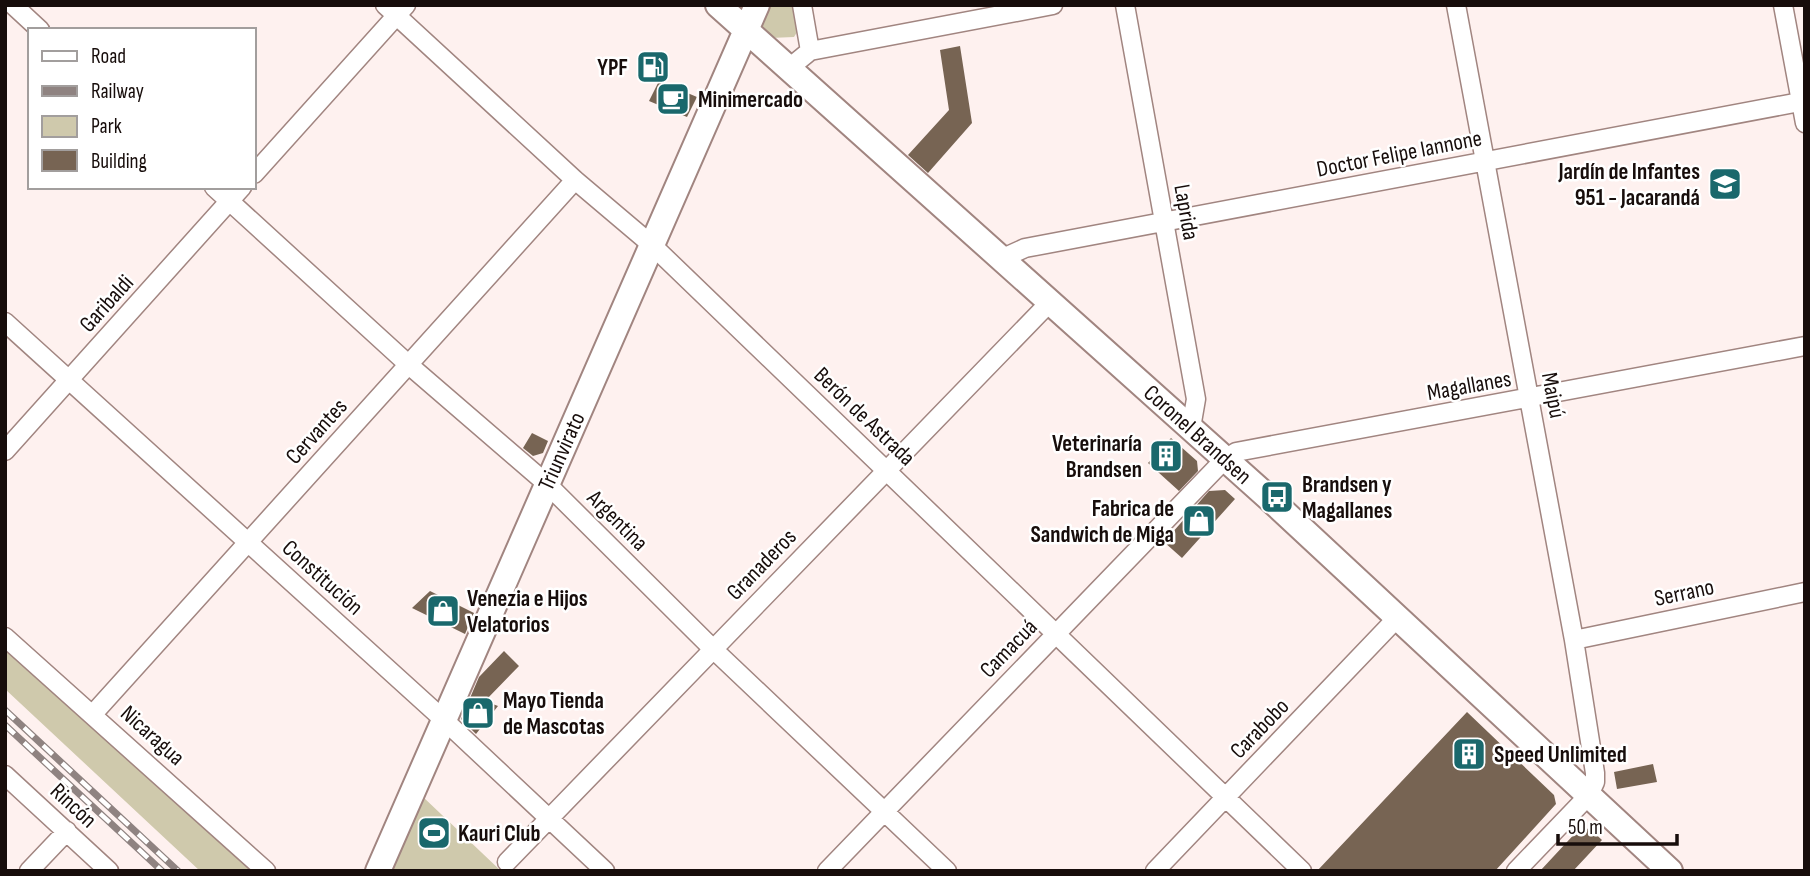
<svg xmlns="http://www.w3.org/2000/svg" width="1810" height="876" font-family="'Sofia Sans Condensed',sans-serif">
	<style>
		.green { fill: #cfc9ac }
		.building { fill: #776453 }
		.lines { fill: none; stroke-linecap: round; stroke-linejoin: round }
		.street-casing { stroke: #a18580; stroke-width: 21 }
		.secondary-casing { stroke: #a18580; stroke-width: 28 }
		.street { stroke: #fff; stroke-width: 18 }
		.secondary { stroke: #fff; stroke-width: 24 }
		.rail-casing { stroke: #8f8381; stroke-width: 7 }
		.rail { stroke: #fff; stroke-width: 4.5; stroke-dasharray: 13; stroke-linecap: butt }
		.labels { text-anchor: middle; stroke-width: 5; stroke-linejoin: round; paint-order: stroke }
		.poi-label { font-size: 23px; font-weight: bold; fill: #170d0b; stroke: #fff; text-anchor: start }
		.street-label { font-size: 23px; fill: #170d0b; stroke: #fff }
	</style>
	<rect width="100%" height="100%" fill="#fef1ef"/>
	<!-- green -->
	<path class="green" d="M769 5H795L799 29 794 37 770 38 761 27Z
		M5 642 259 871H200L5 689Z
		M422 796 501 871H391Z"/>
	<!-- building -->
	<path class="building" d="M960 46 972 123 928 173 908 155 949 110 940 50Z
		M659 81 697 97 687 117 649 101Z
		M532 433 548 441 543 453 533 456 523 448Z
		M1171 438 1197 461 1198 471 1179 491 1148 463Z
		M1225 490 1235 499 1182 558 1164 542 1209 491Z
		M430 591 474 613 465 634 412 608Z
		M504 651 519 666 485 701 498 706 476 734 461 719 479 677Z
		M1467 712 1554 795 1556 804 1495 871H1317Z
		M1653 764 1657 782 1617 789 1614 772Z
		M1580 828 1590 829 1602 840 1573 871H1540Z"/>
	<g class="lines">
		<defs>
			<path id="street" d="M13 5 40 30
				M385 5 575 180 653 246 1302 871
				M802 5 810 51
				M1125 5 1196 399 1191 428
				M1456 5 1574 640 1595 773V782L1589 795 1516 871
				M1783 5 1805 123
				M788 69 810 51 1053 5
				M254 174 406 5
				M214 187 409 365 547 484 713 649 947 871
				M1003 258 1025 248 1805 101
				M5 322 444 720 605 871
				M5 451 242 187
				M5 637 266 871
				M1574 640 1805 592
				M93 714 575 180
				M5 775 109 871
				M507 862 1051 301
				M29 871 67 831
				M827 871 1225 459 1236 452 1805 346
				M1155 871 1397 618"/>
			<path id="secondary" d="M718 5 1271 500 1670 871
				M378 871 757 5"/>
		</defs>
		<!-- street casing -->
		<use href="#street" class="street-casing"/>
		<!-- secondary casing -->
		<use href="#secondary" class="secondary-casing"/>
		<!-- street -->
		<use href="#street" class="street"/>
		<!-- secondary -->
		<use href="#secondary" class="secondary"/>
		<defs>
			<path id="rail" d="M5 710 178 871
				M5 725 162 871"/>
		</defs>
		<!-- rail casing -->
		<use href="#rail" class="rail-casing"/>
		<!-- rail -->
		<use href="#rail" class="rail"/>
	</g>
	<!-- icons -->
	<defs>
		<symbol id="fuel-square" viewBox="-11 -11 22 22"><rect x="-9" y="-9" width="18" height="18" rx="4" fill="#1a686c" stroke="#fff"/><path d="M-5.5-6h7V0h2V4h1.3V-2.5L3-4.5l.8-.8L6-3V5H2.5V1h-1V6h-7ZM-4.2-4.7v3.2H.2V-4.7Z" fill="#fff"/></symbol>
		<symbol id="cafe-square" viewBox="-11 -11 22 22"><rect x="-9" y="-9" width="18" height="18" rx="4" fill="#1a686c" stroke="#fff"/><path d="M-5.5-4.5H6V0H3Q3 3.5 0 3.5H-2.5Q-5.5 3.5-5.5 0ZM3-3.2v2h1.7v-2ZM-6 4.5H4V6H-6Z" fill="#fff"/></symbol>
		<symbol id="school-square" viewBox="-11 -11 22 22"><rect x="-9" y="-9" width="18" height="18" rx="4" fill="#1a686c" stroke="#fff"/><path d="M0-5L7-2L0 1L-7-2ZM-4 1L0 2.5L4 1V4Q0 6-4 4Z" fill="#fff"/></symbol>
		<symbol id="building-square" viewBox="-11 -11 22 22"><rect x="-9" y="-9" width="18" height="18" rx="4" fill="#1a686c" stroke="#fff"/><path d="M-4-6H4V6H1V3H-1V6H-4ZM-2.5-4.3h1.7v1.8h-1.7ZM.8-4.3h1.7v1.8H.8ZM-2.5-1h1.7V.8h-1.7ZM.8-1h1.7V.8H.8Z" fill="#fff"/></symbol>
		<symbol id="bus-square" viewBox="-11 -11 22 22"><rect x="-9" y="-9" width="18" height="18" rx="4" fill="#1a686c" stroke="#fff"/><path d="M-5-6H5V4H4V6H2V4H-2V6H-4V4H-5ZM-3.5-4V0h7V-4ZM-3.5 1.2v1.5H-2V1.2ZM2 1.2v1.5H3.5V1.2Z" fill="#fff"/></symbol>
		<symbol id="shop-square" viewBox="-11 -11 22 22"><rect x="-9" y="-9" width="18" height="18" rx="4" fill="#1a686c" stroke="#fff"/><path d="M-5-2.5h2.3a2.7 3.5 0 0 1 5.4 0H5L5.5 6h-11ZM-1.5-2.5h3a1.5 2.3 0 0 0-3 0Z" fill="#fff"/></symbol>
		<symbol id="stadium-square" viewBox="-11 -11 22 22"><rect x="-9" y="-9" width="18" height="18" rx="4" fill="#1a686c" stroke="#fff"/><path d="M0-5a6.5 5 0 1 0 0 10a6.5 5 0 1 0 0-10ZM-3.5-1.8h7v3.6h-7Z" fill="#fff"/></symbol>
	</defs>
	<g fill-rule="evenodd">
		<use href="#fuel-square" x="634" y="48" width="38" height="38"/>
		<use href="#cafe-square" x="654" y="80" width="38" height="38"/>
		<use href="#school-square" x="1706" y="165" width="38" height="38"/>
		<use href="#building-square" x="1147" y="437" width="38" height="38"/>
		<use href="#bus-square" x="1258" y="478" width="38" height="38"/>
		<use href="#shop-square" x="1180" y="502" width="38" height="38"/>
		<use href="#shop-square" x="424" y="592" width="38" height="38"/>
		<use href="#shop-square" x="459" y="694" width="38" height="38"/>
		<use href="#building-square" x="1450" y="735" width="38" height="38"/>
		<use href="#stadium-square" x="415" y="814" width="38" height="38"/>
	</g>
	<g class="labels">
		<!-- poi labels -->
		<g class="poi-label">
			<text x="628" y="75" text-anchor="end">YPF</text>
			<text x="698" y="107">Minimercado</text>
			<text x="1700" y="179" text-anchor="end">Jardín de Infantes<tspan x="1700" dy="26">951 - Jacarandá</tspan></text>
			<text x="1142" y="451" text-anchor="end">Veterinaría<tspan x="1142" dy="26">Brandsen</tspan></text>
			<text x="1302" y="492">Brandsen y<tspan x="1302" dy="26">Magallanes</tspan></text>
			<text x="1174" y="516" text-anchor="end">Fabrica de<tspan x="1174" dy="26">Sandwich de Miga</tspan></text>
			<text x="467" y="606">Venezia e Hijos<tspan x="467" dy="26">Velatorios</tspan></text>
			<text x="503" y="708">Mayo Tienda<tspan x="503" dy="26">de Mascotas</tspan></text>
			<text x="1494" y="762">Speed Unlimited</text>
			<text x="458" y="841">Kauri Club</text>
		</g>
		<!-- street labels -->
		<g class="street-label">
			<text transform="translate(1399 153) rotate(-11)" y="8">Doctor Felipe Iannone</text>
			<text transform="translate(1187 212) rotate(80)" y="8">Laprida</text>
			<text transform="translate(106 303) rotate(-48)" y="8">Garibaldi</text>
			<text transform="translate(1469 385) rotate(-10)" y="8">Magallanes</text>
			<text transform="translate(1554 395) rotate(79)" y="8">Maipú</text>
			<text transform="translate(865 416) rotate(44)" y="8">Berón de Astrada</text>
			<text transform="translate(316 431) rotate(-48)" y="8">Cervantes</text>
			<text transform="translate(1198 434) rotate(42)" y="8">Coronel Brandsen</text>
			<text transform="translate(561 451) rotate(-66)" y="8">Triunvirato</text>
			<text transform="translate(618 520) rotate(45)" y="8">Argentina</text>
			<text transform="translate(761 564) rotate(-46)" y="8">Granaderos</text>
			<text transform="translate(323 577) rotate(42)" y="8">Constitución</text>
			<text transform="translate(1684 592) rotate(-12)" y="8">Serrano</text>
			<text transform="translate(1008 648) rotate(-46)" y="8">Camacuá</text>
			<text transform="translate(1259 728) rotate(-46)" y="8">Carabobo</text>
			<text transform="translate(153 735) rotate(42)" y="8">Nicaragua</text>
			<text transform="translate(74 805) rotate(43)" y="8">Rincón</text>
		</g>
	</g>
	<!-- border -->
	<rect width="1810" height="876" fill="none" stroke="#170d0b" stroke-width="14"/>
	<!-- legend -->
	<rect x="28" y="28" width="228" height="161" fill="#ffffff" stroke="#a29e9d" stroke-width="2"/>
	<rect x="42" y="51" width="35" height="10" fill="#ffffff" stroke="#a29e9d" stroke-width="2"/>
	<text x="91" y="63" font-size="21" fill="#170d0b">Road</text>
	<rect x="42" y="86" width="35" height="10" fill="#8f8381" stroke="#a29e9d" stroke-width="2"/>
	<text x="91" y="98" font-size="21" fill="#170d0b">Railway</text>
	<rect x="42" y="116" width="35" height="21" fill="#cfc9ac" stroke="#a29e9d" stroke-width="2"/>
	<text x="91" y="133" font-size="21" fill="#170d0b">Park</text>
	<rect x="42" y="150" width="35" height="21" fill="#776453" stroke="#a29e9d" stroke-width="2"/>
	<text x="91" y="168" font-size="21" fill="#170d0b">Building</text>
	<!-- scale -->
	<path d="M1558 834v10h119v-10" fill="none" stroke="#170d0b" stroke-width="3.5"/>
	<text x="1568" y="834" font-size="21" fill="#170d0b" stroke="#ffffff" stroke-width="5" paint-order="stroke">50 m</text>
</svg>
